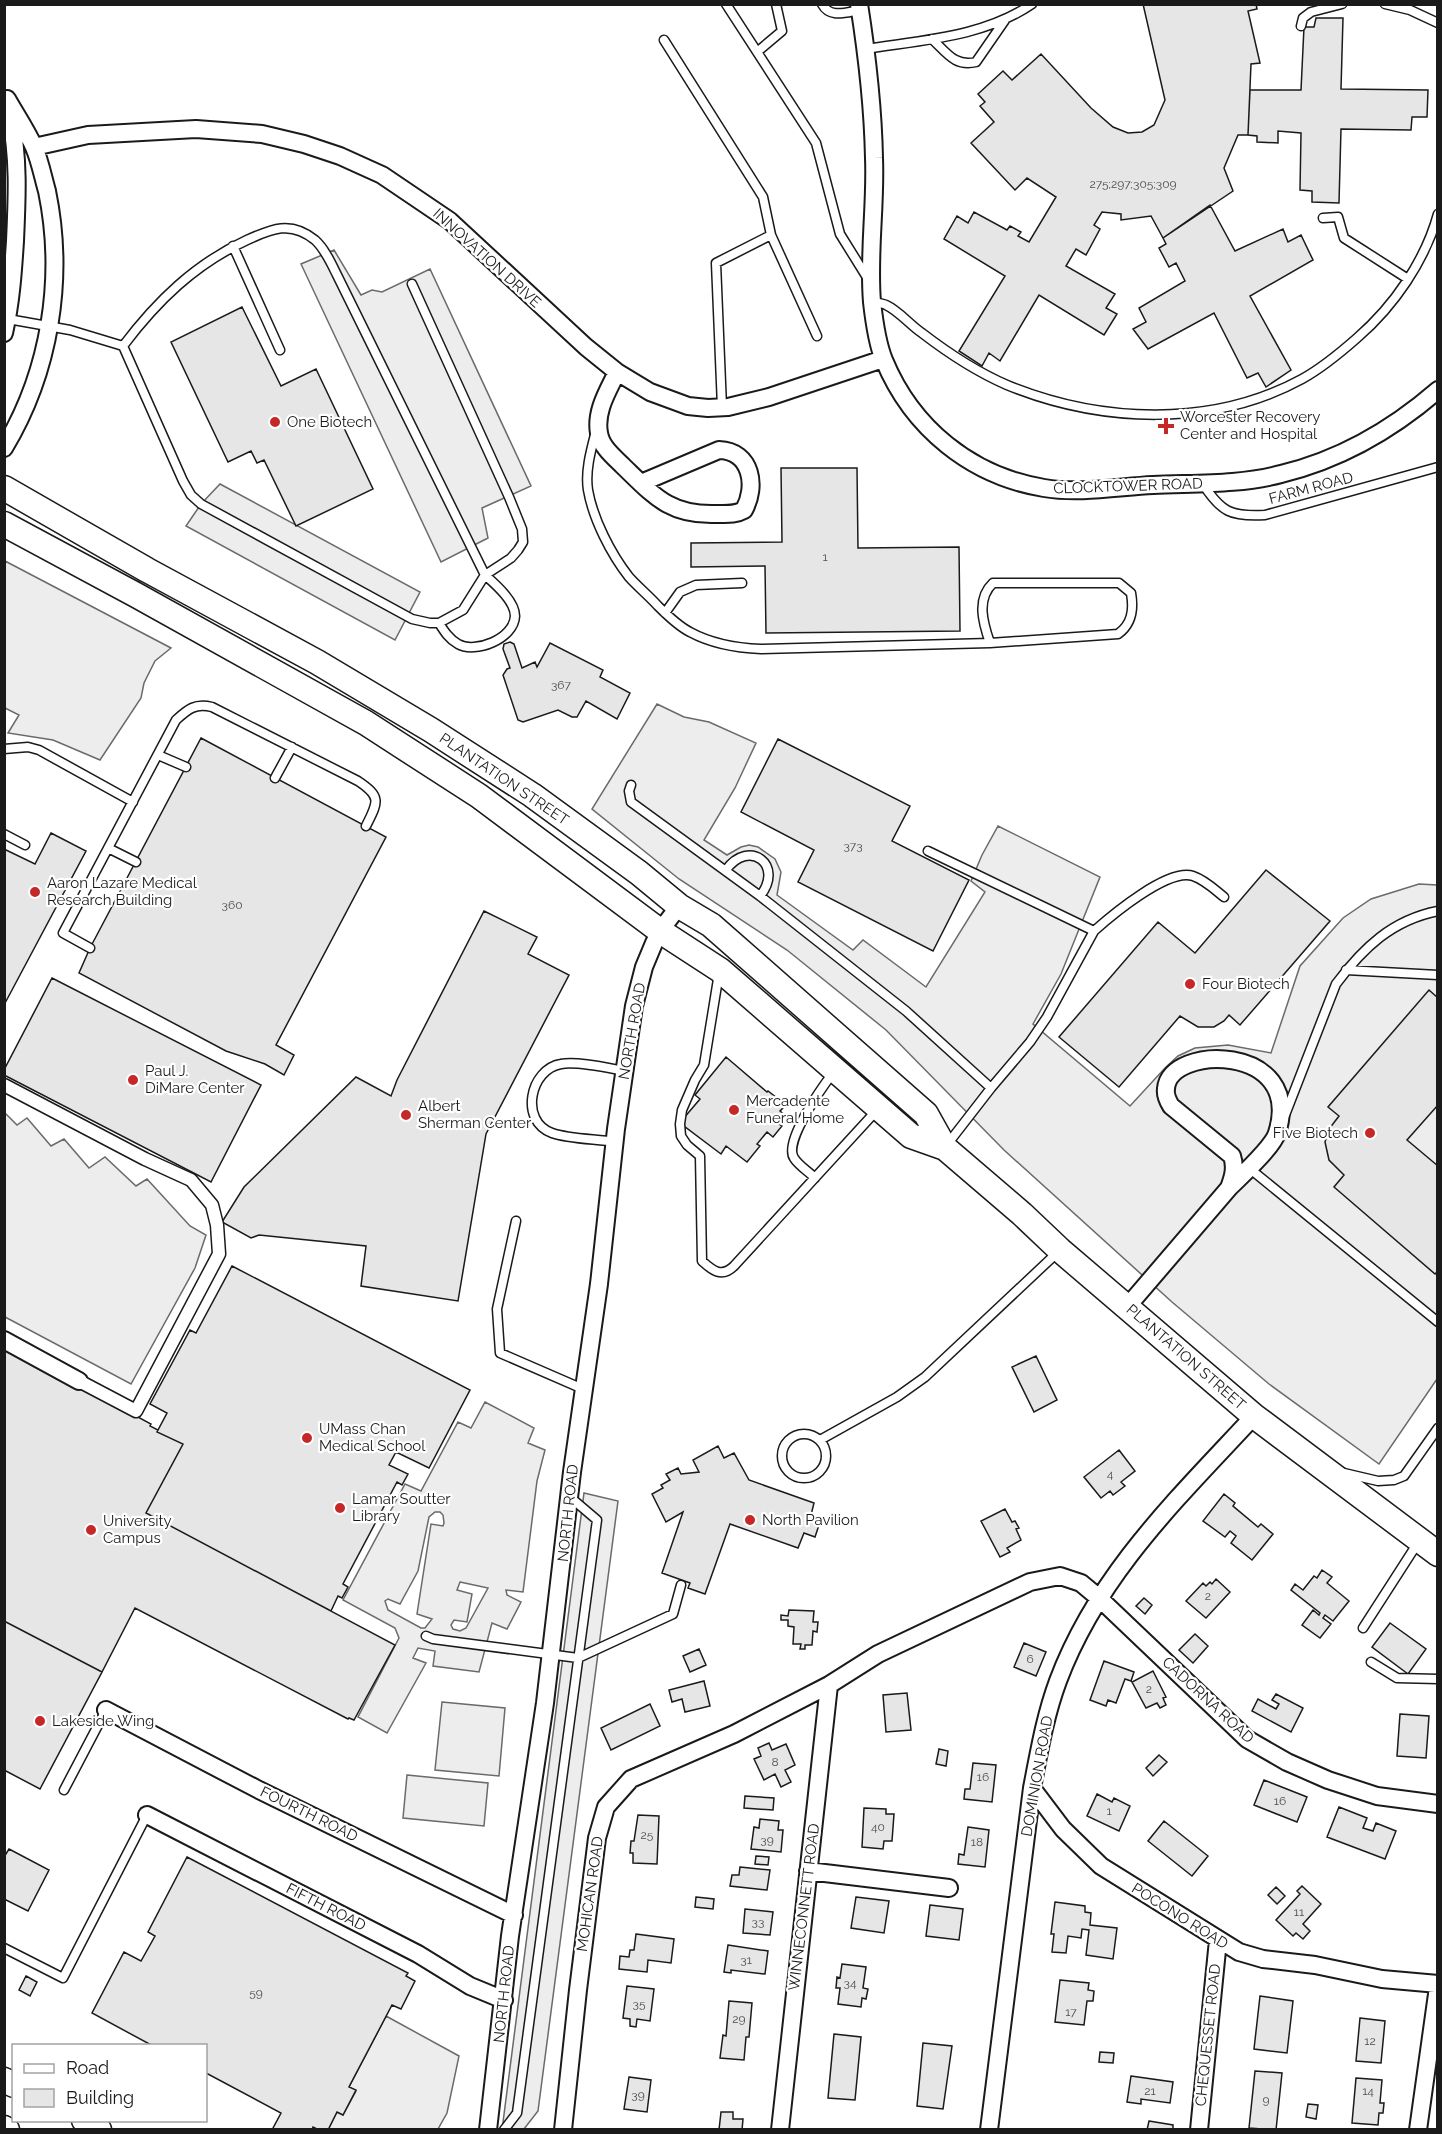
<svg xmlns="http://www.w3.org/2000/svg" width="1442" height="2134" font-family="Raleway,sans-serif">
	<style>
		.built { fill: #ededed; stroke: #6a6a6a; stroke-width: 1.5; fill-rule: evenodd }
		.building { fill: #e6e6e6; stroke: #1a1a1a; stroke-width: 1.5 }
		.lines { fill: none; stroke-linecap: round; stroke-linejoin: round }
		.service-casing { stroke: #1a1a1a; stroke-width: 11 }
		.pedestrian-casing { stroke: #1a1a1a; stroke-width: 15 }
		.minor-casing { stroke: #1a1a1a; stroke-width: 20 }
		.secondary-casing { stroke: #1a1a1a; stroke-width: 27 }
		.service { stroke: #fff; stroke-width: 8 }
		.pedestrian { stroke: #fff; stroke-width: 12 }
		.minor { stroke: #fff; stroke-width: 16 }
		.secondary { stroke: #fff; stroke-width: 24 }
		.poi-dot { fill: #c62828; stroke: #fff; stroke-width: 2 }
		.labels { text-anchor: middle; stroke-width: 4.5; stroke-linejoin: round; paint-order: stroke }
		.number-label { font-size: 12px; fill: #4d4d4d }
		.street-label { font-size: 15px; fill: #1a1a1a; stroke: #fff }
		.poi-label { font-size: 15px; fill: #1a1a1a; stroke: #fff; text-anchor: start }
	</style>
	<rect width="100%" height="100%" fill="#fff"/>
	<!-- built -->
	<path class="built" d="M334 250 361 295 372 290 382 292 430 269 531 486 482 508 488 538 441 562 301 264Z
		M220 484 420 592 395 640 186 526 201 504Z
		M5 561 171 648 155 661 144 683 141 698 100 760 53 740 8 733 19 715 5 708Z
		M657 704 684 717 709 722 756 743 735 788 704 840 727 855 741 847 749 845 758 847 775 859 781 872 777 895 853 950 863 940 926 987 985 892 971 881 982 855 998 826 1100 877 1061 974 1033 1024 1130 1106 1165 1068 1178 1056 1195 1048 1228 1045 1271 1053 1300 966 1343 918 1371 899 1419 884 1437 885V1379L1379 1464 1269 1384 1172 1302 1004 1150 886 1030 787 950 679 879 592 809Z
		M5 1113 17 1125 27 1118 51 1146 64 1139 89 1168 105 1157 136 1186 147 1179 190 1226 206 1235 195 1268 131 1384 5 1317Z
		M485 1402 534 1428 528 1443 545 1450 537 1481 523 1592 506 1590 507 1595 521 1602 507 1629 492 1623 479 1672 433 1666 435 1651 418 1648 413 1658 426 1663 387 1733 358 1717 399 1638 395 1628 343 1600 405 1484 421 1491 458 1422 471 1428ZM435 1512H440L443 1515 444 1523 443 1526 431 1524 417 1614 432 1619 425 1628H421L388 1610 385 1601 388 1599 400 1604 418 1571 429 1517ZM460 1582 488 1588 466 1628 460 1631 453 1629 451 1625 454 1620 467 1622 472 1594 457 1590Z
		M584 1493 618 1501 538 2111 524 2129 502 2130Z
		M442 1702 505 1708 499 1776 435 1770Z
		M407 1775 488 1783 484 1826 403 1818Z
		M386 2016 459 2056 447 2113 438 2129 328 2130 337 2112 343 2115 356 2091 349 2087Z"/>
	<!-- building -->
	<path class="building" d="M1143 4H1256L1257 9 1248 11 1260 63 1251 64 1248 135H1238L1224 168 1233 191 1163 238 1151 216 1121 220V214L1102 212 1094 225 1100 229 1086 255 1076 249 1066 266 1115 294 1106 308 1117 314 1104 335 1039 295 1000 361 989 353 982 366 959 351 1005 276 944 239 957 216 968 223 974 212 1007 230 1010 226 1021 232 1018 236 1029 242 1056 197 1027 178 1015 190 971 143 994 122 980 106 985 102 978 94 1003 71 1012 80 1041 54 1091 108 1113 127 1128 133 1142 132 1154 125 1165 100Z
		M1316 18H1343L1341 89 1428 90 1427 117H1412L1411 130 1341 129 1339 203 1312 202V191L1300 190 1301 133 1278 131V143L1257 142V136L1248 135 1250 90H1301L1304 27H1314Z
		M1210 205 1235 251 1283 229 1288 242 1301 235 1313 260 1250 296 1291 370 1266 387 1258 373 1247 378 1214 313 1148 349 1133 329 1146 322 1139 308 1185 281 1176 263 1169 267 1159 248 1166 244 1163 238Z
		M242 307 281 386 316 369 373 489 296 526 264 460 257 463 251 451 228 462 171 342Z
		M781 468H857L858 548 959 547 960 631 766 633 765 566 691 567V543L782 542Z
		M510 642 514 644 522 668 535 662 537 667 550 643 603 670 600 677 630 693 617 719 586 701 577 717H572L558 710 523 722 518 720 503 675 507 669 510 668 503 649 504 644Z
		M201 738 386 837 276 1045 294 1055 284 1075 265 1064 226 1051 79 973 90 948Z
		M778 739 910 806 892 841 969 880 933 951 798 882 814 850 741 812Z
		M51 833 86 851 4 1005V849L35 864Z
		M1266 870 1330 921 1240 1025 1229 1015 1224 1021 1214 1027H1198L1180 1016 1119 1087 1059 1037 1158 922 1195 953Z
		M484 911 537 937 528 954 569 975 486 1134 458 1301 361 1286 366 1246 259 1235 251 1238 222 1222 244 1187 356 1077 391 1096 397 1080Z
		M52 978 261 1085 211 1182 4 1075V1070Z
		M1429 990 1438 998V1105L1407 1140 1438 1166V1271L1435 1274 1334 1187 1344 1175 1329 1160 1325 1142 1329 1129 1339 1116 1328 1107Z
		M726 1057 767 1092 768 1091 786 1105 780 1111 786 1116 779 1124 782 1126 773 1137 767 1132 757 1144 760 1146 747 1162 726 1146 721 1154 684 1126 683 1119 700 1099 695 1095Z
		M232 1266 470 1390 429 1468 396 1452 389 1465 408 1474 402 1485 397 1482 343 1584 348 1587 342 1598 338 1596 331 1611 146 1513 183 1444 157 1432 167 1413 150 1404 190 1330 196 1333Z
		M4 1347 36 1367 100 1399 101 1397 151 1424 150 1426 158 1430 157 1432 183 1444 146 1513 395 1645 354 1720 349 1718 348 1719 135 1608 102 1672 4 1621Z
		M1036 1356 1057 1400 1034 1412 1012 1367Z
		M718 1446 724 1458 734 1453 749 1480 814 1503 811 1515 821 1519 815 1537 804 1533 798 1548 730 1524 705 1594 688 1588 690 1583 662 1573 683 1512 666 1522 652 1494 663 1488 661 1485 670 1480 666 1474 678 1468 681 1474 699 1472 693 1460Z
		M1119 1450 1135 1471 1121 1482 1125 1486 1113 1495 1110 1491 1101 1498 1084 1477Z
		M1224 1494 1235 1503 1233 1506 1258 1527 1261 1524 1273 1534 1252 1560 1231 1543 1236 1536 1230 1531 1225 1537 1203 1521Z
		M1005 1509 1012 1522 1015 1521 1019 1528 1016 1529 1021 1540 1007 1548 1010 1552 1000 1557 981 1521Z
		M1322 1570 1332 1577 1327 1583 1349 1601 1333 1621 1325 1615 1323 1618 1331 1624 1320 1638 1302 1625 1313 1610 1319 1615 1320 1613 1291 1590 1295 1584 1303 1590 1314 1576 1317 1578Z
		M1216 1579 1230 1592 1206 1618 1186 1601 1203 1583 1206 1586 1210 1582 1212 1584Z
		M1144 1598 1152 1605 1145 1614 1136 1606Z
		M789 1610 814 1611 813 1622H818L817 1632 813 1631 812 1645H805V1649H800L801 1644H793L794 1627 788 1626V1620H781V1615L788 1616Z
		M4 1621 102 1672 40 1789 4 1770Z
		M1390 1623 1426 1649 1408 1674 1372 1647Z
		M1195 1634 1208 1646 1193 1663 1179 1650Z
		M1024 1643 1046 1652 1036 1676 1014 1667Z
		M699 1649 706 1665 690 1672 683 1656Z
		M1104 1661 1134 1672 1131 1681 1125 1679 1116 1703 1108 1700 1106 1706 1090 1700Z
		M1153 1671 1166 1697 1163 1698 1166 1705 1160 1708 1157 1703 1146 1708 1132 1682Z
		M704 1681 710 1706 685 1712 682 1699 672 1702 669 1690Z
		M907 1693 911 1730 886 1732 883 1695Z
		M1276 1694 1303 1708 1291 1732 1252 1711 1258 1699 1276 1709 1279 1704 1272 1700Z
		M650 1704 660 1726 611 1750 601 1728Z
		M1400 1714 1429 1716 1426 1758 1397 1756Z
		M769 1743 772 1750 786 1744 795 1765 785 1770 791 1782 781 1787 775 1774 764 1780 754 1759 761 1756 758 1748Z
		M939 1749 948 1751 946 1766 936 1764Z
		M1159 1755 1167 1762 1153 1776 1146 1768Z
		M973 1763 996 1765 992 1802 964 1799 965 1789H970Z
		M1264 1780 1307 1797 1297 1822 1254 1805Z
		M1097 1794 1112 1802 1114 1798 1130 1806 1119 1831 1087 1816Z
		M745 1796 774 1798 773 1810 744 1808Z
		M1339 1807 1367 1818 1363 1828 1373 1831 1376 1823 1396 1831 1385 1859 1327 1837Z
		M864 1808 886 1809V1814H894L892 1841H884L883 1849 862 1847Z
		M638 1815 659 1816 657 1864 633 1863V1853H630L631 1841H634Z
		M760 1819 779 1821 778 1830H783L781 1852 751 1849 754 1827 759 1828Z
		M1164 1821 1208 1856 1192 1876 1148 1841Z
		M968 1827 989 1830 985 1867 958 1864 959 1854 964 1855Z
		M9 1849 49 1870 28 1911 4 1899V1857Z
		M756 1856 769 1857 768 1865 755 1864Z
		M187 1857 408 1973 406 1976 415 1981 401 2009 392 2005 349 2087 356 2090 343 2115 337 2112 328 2130H319L313 2127 312 2130H272L281 2113 206 2073V2046H153L92 2013 124 1952 141 1961 155 1936 148 1932Z
		M740 1867 770 1870 767 1890 730 1886 732 1875H739Z
		M1302 1886 1321 1904 1303 1924 1310 1931 1303 1939 1296 1933 1293 1936 1276 1920 1300 1894 1297 1891Z
		M1276 1887 1285 1896 1277 1904 1268 1895Z
		M696 1897 714 1899 713 1909 695 1907Z
		M856 1897 889 1901 884 1933 851 1928Z
		M1055 1902 1085 1906V1912L1091 1913 1090 1925 1117 1928 1113 1959 1086 1955 1089 1930 1082 1929 1081 1938 1068 1936 1066 1953 1052 1952 1054 1934H1051Z
		M930 1905 963 1909 959 1940 926 1936Z
		M745 1909 773 1912 770 1935 743 1933Z
		M636 1934 674 1939 671 1963 648 1960 647 1972 619 1969 620 1956 629 1957 630 1950H634Z
		M728 1945 768 1951 765 1974 731 1970V1973L724 1972Z
		M842 1964 866 1967 863 1988 868 1989 866 1999 862 1998 861 2007 838 2004 840 1988H836L837 1977 840 1978Z
		M26 1976 37 1982 30 1996 19 1990Z
		M1060 1980 1089 1983 1088 1990 1094 1991 1093 2001H1087L1084 2025 1055 2022Z
		M627 1986 654 1989 650 2021 637 2019 636 2027 630 2026V2019L623 2018Z
		M1260 1996 1293 2001 1287 2053 1254 2049Z
		M729 2001 752 2003 749 2037H746L744 2060 720 2058 723 2035 726 2036Z
		M1360 2018 1385 2021 1381 2063 1356 2061Z
		M834 2034 861 2037 855 2100 828 2098Z
		M923 2043 952 2046 943 2109 917 2106Z
		M1100 2052 1114 2053 1113 2063 1099 2062Z
		M1255 2071 1282 2073 1276 2130 1249 2128Z
		M1131 2076 1173 2082 1170 2103 1141 2099V2104L1127 2102Z
		M629 2077 651 2080 647 2112 624 2109Z
		M1356 2078 1382 2080 1380 2103H1384L1383 2113H1379L1378 2125 1352 2123Z
		M1308 2104 1318 2105 1316 2119 1306 2117Z
		M721 2112H733V2119H743L742 2130H719Z
		M1149 2121 1173 2125V2130H1147Z"/>
	<g class="lines">
		<defs>
			<path id="service" d="M726 4 816 143 840 234 868 279
				M822 4C830 19 847 12 860 10
				M1385 4 1410 10 1438 23
				M1301 26 1303 18 1311 12 1342 4
				M932 39C947 53 955 67 976 62L1005 20
				M664 40 763 197 771 235
				M866 49C922 40 984 37 1032 4
				M757 52 782 31 776 4
				M1323 218 1338 217 1344 238 1408 279
				M233 246 280 350
				M872 302C876 303 882 303 886 305 899 311 910 325 922 333 948 353 977 372 1007 385 1100 423 1212 428 1302 379 1322 368 1340 353 1357 338 1394 306 1425 261 1438 214
				M8 319 70 330 123 346 183 481 191 495 201 504 412 619 430 623H439L463 610 485 575 511 558 518 550 523 542 522 529 509 497 412 284
				M123 346C157 301 195 264 247 240 271 229 291 220 315 240 325 249 331 263 337 275L485 575C495 584 515 601 515 616 514 639 475 654 458 644 449 639 444 631 439 623
				M722 407 716 263 771 235 817 336
				M596 431C591 450 585 471 588 490 593 519 611 554 629 577 638 587 649 596 658 606 667 615 678 626 690 632 712 644 736 648 761 649L990 643 1118 634C1132 624 1134 610 1131 593L1119 583H993C976 599 983 623 990 643
				M1203 484C1221 512 1231 517 1265 515L1438 467
				M665 613 680 592 696 585 742 583
				M4 749 28 747 39 750 133 802
				M158 755 186 767
				M275 778 292 747
				M631 785 629 791 631 802 760 896 906 1011 991 1088 946 1146
				M4 834 25 845
				M108 848 136 862
				M928 851 1094 931 1047 1017 1030 1042 991 1088
				M726 870C749 838 785 865 760 896
				M1094 931C1112 915 1168 868 1193 876 1205 880 1214 889 1224 897
				M90 948 63 933 176 720C188 709 195 703 212 707L358 781C382 797 378 802 366 826
				M1346 970 1438 975
				M719 973 704 1065 695 1080 682 1110 680 1124 681 1136 687 1145 700 1156 702 1261C713 1271 722 1278 734 1266L878 1109
				M1285 1115 1336 984C1363 948 1392 920 1438 911
				M615 1142C596 1139 569 1139 552 1133 519 1121 530 1069 561 1064 577 1061 608 1068 625 1071
				M1249 1168 1438 1322
				M815 1178C809 1172 798 1165 794 1158 783 1142 823 1086 833 1073
				M516 1221 497 1309 500 1353 583 1389
				M782 1456a22 22 0 1 1 44 0a22 22 0 1 1-44 0Z
				M820 1440 897 1397 925 1377 1058 1252
				M1344 1473 1378 1481 1394 1480 1404 1476 1438 1428
				M1363 1628 1419 1541
				M426 1636 433 1639 578 1658 673 1614 681 1585
				M1371 1662 1397 1678 1438 1679
				M64 1790 106 1710
				M4 1948 63 1978 147 1815
				M504 2130 517 2113 597 1520 570 1497"/>
			<path id="pedestrian" d="M4 1085 145 1159 191 1180 212 1205 217 1225 219 1254 136 1411 79 1381"/>
			<path id="minor" d="M859 4C867 55 873 106 874 158 876 206 868 253 872 302 874 320 877 343 884 360 912 428 971 476 1044 488 1079 494 1117 487 1153 485 1195 483 1240 485 1281 474 1339 460 1393 429 1438 390
				M34 147 88 135 196 129 262 134 304 144 340 156 382 175 450 221 586 347 617 372 650 392 688 406 708 408 728 407 769 397 883 359
				M4 333C11 302 13 272 15 241 17 198 19 157 10 115
				M617 372C608 391 595 411 599 433 601 447 614 457 623 466 654 496 670 516 717 514 727 514 735 515 744 510 757 487 752 451 719 450L641 483
				M4 448C50 372 65 278 47 191 43 177 40 161 34 147 27 131 16 115 7 99
				M1127 1307 1229 1188C1233 1177 1236 1168 1232 1156L1171 1106C1168 1101 1165 1095 1166 1089 1168 1044 1305 1043 1277 1133 1273 1147 1241 1176 1229 1188
				M4 1340 79 1381
				M106 1710 259 1790 514 1915
				M1032 1788 1063 1829 1101 1866 1239 1952 1263 1959 1315 1965 1382 1979 1438 1984
				M147 1815 418 1954 470 1986 504 2000
				M808 1871 949 1888
				M488 2130 510 1936 545 1703 572 1472 599 1284 616 1129 634 1006 644 967 654 943 660 931 679 906
				M563 2130 578 1990 597 1838 606 1807 631 1779 734 1734 829 1685 878 1654 1030 1582 1060 1576 1081 1583 1099 1598 1247 1739 1287 1762 1328 1780 1377 1796 1438 1804
				M780 2130 829 1685
				M989 2130 1032 1788C1039 1752 1045 1716 1058 1681 1098 1574 1178 1498 1254 1416
				M1199 2130 1218 1940
				M1418 2130 1438 1987"/>
			<path id="secondary" d="M4 488 147 570 317 662 431 730 532 795 639 873 679 906 711 925 926 1114 945 1148 1022 1214 1060 1250 1254 1416 1438 1554
				M4 524 136 595 366 723 479 796 660 931 720 970 911 1136 945 1148
				M4 2080 14 2085
				M84 2120 99 2130
				M4 2128 7 2130"/>
		</defs>
		<!-- service casing -->
		<use href="#service" class="service-casing"/>
		<!-- pedestrian casing -->
		<use href="#pedestrian" class="pedestrian-casing"/>
		<!-- minor casing -->
		<use href="#minor" class="minor-casing"/>
		<!-- secondary casing -->
		<use href="#secondary" class="secondary-casing"/>
		<!-- service -->
		<use href="#service" class="service"/>
		<!-- pedestrian -->
		<use href="#pedestrian" class="pedestrian"/>
		<!-- minor -->
		<use href="#minor" class="minor"/>
		<!-- secondary -->
		<use href="#secondary" class="secondary"/>
	</g>
	<!-- markers -->
	<g class="poi-dot">
		<circle cx="275" cy="422" r="6"/>
		<path d="M1163 417h6v6h6v6h-6v6h-6v-6h-6v-6h6z"/>
		<circle cx="35" cy="892" r="6"/>
		<circle cx="1190" cy="984" r="6"/>
		<circle cx="133" cy="1080" r="6"/>
		<circle cx="734" cy="1110" r="6"/>
		<circle cx="406" cy="1115" r="6"/>
		<circle cx="1370" cy="1133" r="6"/>
		<circle cx="307" cy="1438" r="6"/>
		<circle cx="340" cy="1508" r="6"/>
		<circle cx="750" cy="1520" r="6"/>
		<circle cx="91" cy="1530" r="6"/>
		<circle cx="40" cy="1721" r="6"/>
	</g>
	<g class="labels">
		<!-- number labels -->
		<g class="number-label">
			<text x="1133" y="188">275;297;305;309</text>
			<text x="825" y="561">1</text>
			<text x="561" y="689">367</text>
			<text x="853" y="850">373</text>
			<text x="232" y="909">360</text>
			<text x="1110" y="1478">4</text>
			<text x="1208" y="1600">2</text>
			<text x="1030" y="1663">6</text>
			<text x="1149" y="1693">2</text>
			<text x="775" y="1766">8</text>
			<text x="983" y="1781">16</text>
			<text x="1280" y="1805">16</text>
			<text x="1109" y="1815">1</text>
			<text x="878" y="1831">40</text>
			<text x="647" y="1839">25</text>
			<text x="767" y="1844">39</text>
			<text x="977" y="1846">18</text>
			<text x="1299" y="1916">11</text>
			<text x="758" y="1926">33</text>
			<text x="746" y="1964">31</text>
			<text x="850" y="1987">34</text>
			<text x="256" y="1997">59</text>
			<text x="639" y="2008">35</text>
			<text x="1071" y="2016">17</text>
			<text x="739" y="2023">29</text>
			<text x="1370" y="2045">12</text>
			<text x="1150" y="2095">21</text>
			<text x="1368" y="2095">14</text>
			<text x="638" y="2099">39</text>
			<text x="1266" y="2104">9</text>
		</g>
		<!-- street labels -->
		<g class="street-label">
			<text transform="translate(487 258) rotate(42)" y="5">INNOVATION DRIVE</text>
			<text transform="translate(1128 486) rotate(-2)" y="5">CLOCKTOWER ROAD</text>
			<text transform="translate(1311 488) rotate(-15)" y="5">FARM ROAD</text>
			<text transform="translate(504 779) rotate(34)" y="5">PLANTATION STREET</text>
			<text transform="translate(632 1031) rotate(-80)" y="5">NORTH ROAD</text>
			<text transform="translate(1186 1357) rotate(41)" y="5">PLANTATION STREET</text>
			<text transform="translate(568 1513) rotate(-84)" y="5">NORTH ROAD</text>
			<text transform="translate(1208 1700) rotate(43)" y="5">CADORNA ROAD</text>
			<text transform="translate(1037 1776) rotate(-80)" y="5">DOMINION ROAD</text>
			<text transform="translate(309 1814) rotate(26)" y="5">FOURTH ROAD</text>
			<text transform="translate(590 1894) rotate(-82)" y="5">MOHICAN ROAD</text>
			<text transform="translate(326 1907) rotate(27)" y="5">FIFTH ROAD</text>
			<text transform="translate(804 1907) rotate(-83)" y="5">WINNECONNETT ROAD</text>
			<text transform="translate(1180 1916) rotate(32)" y="5">POCONO ROAD</text>
			<text transform="translate(504 1994) rotate(-84)" y="5">NORTH ROAD</text>
			<text transform="translate(1208 2035) rotate(-84)" y="5">CHEQUESSET ROAD</text>
		</g>
		<!-- poi labels -->
		<g class="poi-label">
			<text x="1180" y="422">Worcester Recovery<tspan x="1180" dy="17">Center and Hospital</tspan></text>
			<text x="287" y="427">One Biotech</text>
			<text x="47" y="888">Aaron Lazare Medical<tspan x="47" dy="17">Research Building</tspan></text>
			<text x="1202" y="989">Four Biotech</text>
			<text x="145" y="1076">Paul J.<tspan x="145" dy="17">DiMare Center</tspan></text>
			<text x="746" y="1106">Mercadente<tspan x="746" dy="17">Funeral Home</tspan></text>
			<text x="418" y="1111">Albert<tspan x="418" dy="17">Sherman Center</tspan></text>
			<text x="1358" y="1138" text-anchor="end">Five Biotech</text>
			<text x="319" y="1434">UMass Chan<tspan x="319" dy="17">Medical School</tspan></text>
			<text x="352" y="1504">Lamar Soutter<tspan x="352" dy="17">Library</tspan></text>
			<text x="762" y="1525">North Pavilion</text>
			<text x="103" y="1526">University<tspan x="103" dy="17">Campus</tspan></text>
			<text x="52" y="1726">Lakeside Wing</text>
		</g>
	</g>
	<!-- border -->
	<rect width="1442" height="2134" fill="none" stroke="#1a1a1a" stroke-width="12"/>
	<!-- legend -->
	<rect x="12" y="2044" width="195" height="78" fill="#ffffff" stroke="#a3a3a3" stroke-width="1.5"/>
	<rect x="24" y="2064" width="30" height="9" fill="#ffffff" stroke="#a3a3a3" stroke-width="1.5"/>
	<text x="66" y="2074" font-size="18" fill="#1a1a1a">Road</text>
	<rect x="24" y="2089" width="30" height="18" fill="#e6e6e6" stroke="#a3a3a3" stroke-width="1.5"/>
	<text x="66" y="2104" font-size="18" fill="#1a1a1a">Building</text>
</svg>
